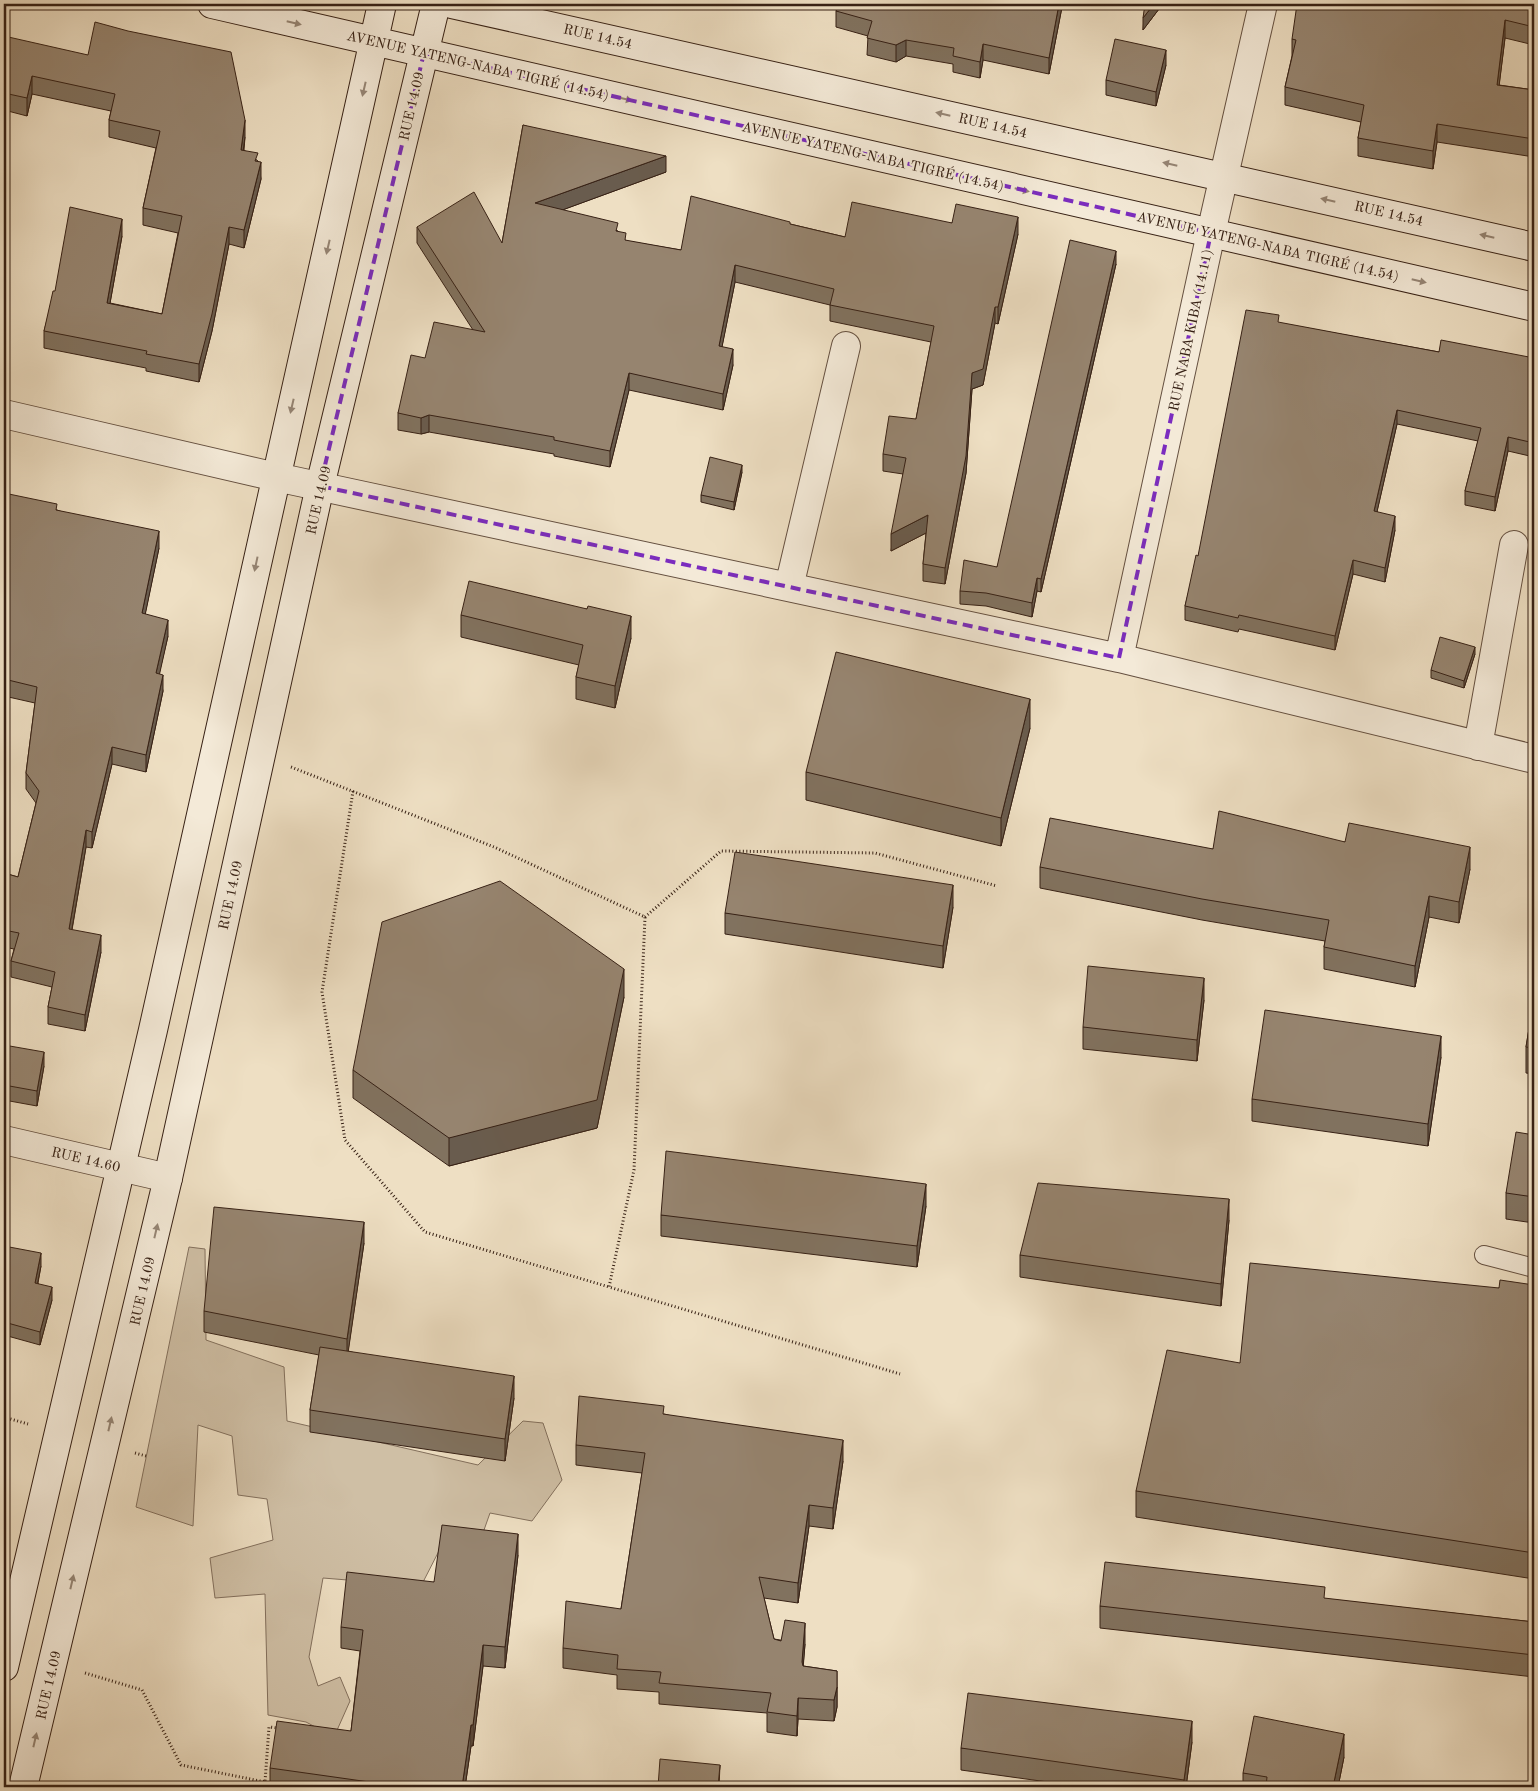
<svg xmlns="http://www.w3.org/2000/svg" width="1538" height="1791" font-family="'Old Standard TT',serif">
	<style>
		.green { fill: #cfbfa5; stroke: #83705d }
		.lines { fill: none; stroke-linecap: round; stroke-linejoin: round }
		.lane-casing { stroke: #655040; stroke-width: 20 }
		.street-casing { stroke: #655040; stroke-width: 30 }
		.secondary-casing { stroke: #372115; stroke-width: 30 }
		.path { stroke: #372115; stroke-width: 3; stroke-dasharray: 1 2.5; stroke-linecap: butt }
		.lane { stroke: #f4ead8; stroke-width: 18 }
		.street { stroke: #f4ead8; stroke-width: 28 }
		.secondary { stroke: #f4ead8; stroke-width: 28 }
		.wall { fill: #81725f; stroke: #372115 }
		.shaded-wall { fill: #695c4e; stroke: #372115 }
		.building { fill: #96846f; stroke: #372115 }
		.oneway { fill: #968676 }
		.marked { fill: none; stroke: #7b2cbf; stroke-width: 4; stroke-dasharray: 10 6; stroke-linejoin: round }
		.labels { text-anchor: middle; stroke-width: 4.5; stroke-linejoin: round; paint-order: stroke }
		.street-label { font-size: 14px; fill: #372115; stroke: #f4ead8 }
	</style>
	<rect width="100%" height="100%" fill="#eedfc3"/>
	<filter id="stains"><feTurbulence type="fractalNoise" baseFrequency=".004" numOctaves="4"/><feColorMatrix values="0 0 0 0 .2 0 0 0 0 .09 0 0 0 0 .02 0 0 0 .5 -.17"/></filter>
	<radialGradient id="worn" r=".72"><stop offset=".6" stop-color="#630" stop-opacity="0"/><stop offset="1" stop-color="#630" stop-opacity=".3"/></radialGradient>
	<!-- green -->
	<path class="green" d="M189 1247 205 1249 206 1340 284 1367 287 1421 478 1465 523 1421 543 1423 562 1480 532 1521 490 1513 484 1530 442 1545 421 1586 323 1578 309 1657 318 1686 340 1677 350 1701 334 1737 306 1722 268 1715 265 1594 215 1598 210 1558 273 1540 267 1499 238 1495 232 1436 198 1425 193 1526 136 1507Z"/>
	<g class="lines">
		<defs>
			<path id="lane" d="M1484 1255 1534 1268"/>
			<path id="street" d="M4 414 276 477 1119 658 1534 759
				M789 587 846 346
				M1119 658 1211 233 1263 4
				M1478 746 1514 545
				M4 1140 168 1178"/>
			<path id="secondary" d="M212 4 1534 307
				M452 4 1534 247
				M4 1667 153 1030 382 4
				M23 1787 168 1178 320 486 436 4"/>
		</defs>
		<!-- lane casing -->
		<use href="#lane" class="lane-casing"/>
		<!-- street casing -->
		<use href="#street" class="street-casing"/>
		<!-- secondary casing -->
		<use href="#secondary" class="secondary-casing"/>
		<!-- path -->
		<path class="path" d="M291 767 494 847 645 917 634 1170 609 1287 900 1374
			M353 791 322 992 345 1140 425 1232 609 1287
			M645 917 721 851 875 853 997 886
			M7 1418 28 1424
			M135 1453 146 1456
			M85 1673 142 1690 181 1765 265 1782 269 1727 278 1728"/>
		<!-- lane -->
		<use href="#lane" class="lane"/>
		<!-- street -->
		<use href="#street" class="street"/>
		<!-- secondary -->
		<use href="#secondary" class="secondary"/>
	</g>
	<!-- wall -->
	<path class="wall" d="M1062 4V7L1049 74 983 60 980 78 953 72V64L906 56 896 62 867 55 868 36 836 27V11Z
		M1145 4H1174L1173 8 1162 5 1143 30Z
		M1534 4V45L1505 38 1499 85 1534 90V157L1437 142 1433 169 1358 156V138L1361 122 1285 105V87L1292 56V39Z
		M4 36 245 137 244 150 258 161 261 179 244 248 229 244 212 331 199 382 146 371V368L44 348V331L55 291 122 236 110 303 162 314 178 233 143 225V208L156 148 109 137V120L111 111 32 94 27 116 4 110Z
		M1166 65 1156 106 1106 95V80Z
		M523 125 666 172 562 210 618 231 626 241 681 250 790 224 845 237 952 223 1018 234 998 324 995 323 983 385 972 389 966 473 945 584 923 581V564L926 533 891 551 903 474 883 471V454L916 419 931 342 830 321V305L735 282 722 346 733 365 723 410 629 390 610 467 554 456V454L429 432 421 434 398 430V413L425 358 473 330 417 243V227L502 243Z
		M1116 264 1041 592 1037 591 1032 617 986 606 960 604V591L997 567Z
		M1279 323 1439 352 1534 358V457L1508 451 1495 511 1465 505V491L1478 441 1397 424 1377 511 1395 530 1385 582 1353 574 1335 650 1239 629 1238 632 1185 620V606L1198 556Z
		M742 472 734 510 701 502V495Z
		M4 493 57 510 159 548 145 614 168 636 159 674 163 691 146 772 112 764 92 848 86 847 72 930 101 952 85 1031 48 1024V1007L52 987 11 977V961L14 949 4 947V873L18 877 36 803 26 789V773L35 703 4 696Z
		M587 609 631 638 615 708 576 699V677L579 665 461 637V615Z
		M1475 654 1464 688 1431 678V670Z
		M1030 728 1001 846 806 800V772Z
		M1345 842 1470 869 1459 923 1429 917 1415 987 1324 969V947L1325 941 1202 920 1040 888V867L1213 849Z
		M953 907 943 968 725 934V913Z
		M624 997 597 1128 449 1166 353 1098V1070Z
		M1534 998V1074L1526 1073V1047Z
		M1204 1000 1197 1061 1083 1049V1027Z
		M4 1045 44 1066 37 1106 4 1100Z
		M1441 1057 1428 1146 1252 1121V1099Z
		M1534 1135V1223L1506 1219V1193Z
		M926 1206 917 1267 661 1236V1215Z
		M1229 1220 1221 1306 1020 1277V1255Z
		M364 1243 348 1351 514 1398 505 1461 310 1432V1410L319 1355 204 1332V1311Z
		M4 1246 41 1266 38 1283 52 1300 40 1345 4 1335Z
		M1534 1285V1579L1136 1517V1491L1240 1363 1499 1288Z
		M664 1414 843 1461 833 1529 809 1526 798 1603 764 1598 774 1639 805 1644 803 1666 837 1671V1707L834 1721 798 1719 797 1736 767 1732V1713L659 1704V1692L617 1689V1675L563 1668V1648L621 1609 642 1473 576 1465V1445Z
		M518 1555 505 1668 483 1666 473 1746H471L465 1787H270V1768L351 1731 360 1651 341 1648V1627L434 1582Z
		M1325 1599 1534 1622V1677L1100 1628V1606Z
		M1192 1742 1186 1787H1084L961 1770V1748Z
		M1344 1757 1338 1787H1243V1773Z"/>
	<!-- shaded-wall -->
	<path class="shaded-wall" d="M1059 4H1062V7L1049 74V58Z
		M1154 4H1162V5L1143 30V18Z
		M1505 20V38L1497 103V85Z
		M906 40V56L896 62V45Z
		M983 44V60L980 78V62Z
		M1166 50V65L1156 106V92Z
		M32 76V94L27 116V98Z
		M245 120V137L241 167V150Z
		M1437 124V142L1433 169V151Z
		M666 156V172L535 220V203Z
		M261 162V179L244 248V230Z
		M1018 217V234L998 324V307Z
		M122 219V236L107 320V303Z
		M229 227V244L212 331 199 382V364Z
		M1116 251V264L1041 592V579Z
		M735 265V282L719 362V346Z
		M995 307V323L983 385 972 389 966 473 945 584V568L972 373Z
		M733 349V365L723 410V394Z
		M629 373V390L610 467V451Z
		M1397 410V424L1374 525V511Z
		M429 415V432L421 434V418Z
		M1508 437V451L1495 511V497Z
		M742 465V472L734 510V502Z
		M928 515V532L891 551V534Z
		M1395 516V530L1385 582V568Z
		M159 531V548L142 630V613Z
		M1353 560V574L1335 650V636Z
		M1037 578V591L1032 617V603Z
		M631 616V638L615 708V686Z
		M168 620V636L156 690V673Z
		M1475 647V654L1464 688V681Z
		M163 675V691L146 772V755Z
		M1030 699V728L1001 846V818Z
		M112 747V764L92 848V832Z
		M86 830V847L69 946V929Z
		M1470 847V869L1459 923V902Z
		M953 885V907L943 968V946Z
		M1429 896V917L1415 987V966Z
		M101 935V952L85 1031V1015Z
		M624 969V997L597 1128 449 1166V1138Z
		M1204 978V1000L1197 1061V1040Z
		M1441 1036V1057L1428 1146V1124Z
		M44 1052V1066L37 1106V1091Z
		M926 1184V1206L917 1267V1246Z
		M1229 1199V1220L1221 1306V1284Z
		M364 1222V1243L347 1360V1339Z
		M41 1253V1266L35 1296V1283Z
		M52 1287V1300L40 1345V1332Z
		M514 1376V1398L505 1461V1439Z
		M843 1440V1461L833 1529V1508Z
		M809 1505V1526L798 1603V1583Z
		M518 1534V1555L505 1668V1647Z
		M805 1623V1644L802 1682V1662Z
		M483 1645V1666L473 1746V1725Z
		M837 1687V1707L834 1721V1700Z
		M798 1698V1719L797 1736V1716Z
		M1192 1721V1742L1186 1787H1184V1780Z
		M471 1725V1746L465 1787H462Z
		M1344 1734V1757L1338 1787H1333Z
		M720 1765 719 1787H718Z"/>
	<!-- building -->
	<path class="building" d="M838 4H1059L1049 58 983 44 980 62 953 56 954 48 906 40 896 45 867 38 872 21 836 11Z
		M1145 4H1154L1143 18Z
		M1297 4H1534V27L1505 20 1497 85 1534 90V139L1437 124 1433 151 1358 138 1364 105 1285 87 1296 40 1292 39Z
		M95 22 128 31 231 52 245 120 241 150 258 153 255 161 261 162 244 230 229 227 212 314 199 364 146 354 147 351 44 331 53 291H55L70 207 122 219 107 303 162 314 182 216 143 208 160 131 109 120 115 94 32 76 27 98 4 93V36L88 55Z
		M1115 39 1166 50 1156 92 1106 80Z
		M523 125 666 156 535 203 618 223 616 231 626 233 625 240 681 250 691 196 790 222V224L845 237 852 202 952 223 956 204 1018 217 998 307H995L983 369 972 373 966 456 945 568 923 564 928 515 891 534 906 458 883 454 889 416 916 419 934 326 830 305 834 289 735 265 719 346 733 349 723 394 629 373 610 451 554 440V437L429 415 421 418 398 413 411 355 425 358 434 322 485 332 417 227 474 192 502 243Z
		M1070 240 1116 251 1041 579 1037 578 1032 603 986 593 960 591 964 560 997 567Z
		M1246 310 1279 315 1278 322 1439 352 1441 340 1534 358V443L1508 437 1495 497 1465 491 1481 428 1397 410 1374 511 1395 516 1385 568 1353 560 1335 636 1239 615 1238 618 1185 606 1196 555 1198 556Z
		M710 457 742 465 734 502 701 495Z
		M4 493 57 504 56 510 159 531 142 613 168 620 156 673 163 675 146 755 112 747 92 832 86 830 69 929 101 935 85 1015 48 1007 55 972 11 961 19 933 4 930V873L18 877 39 791 26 773 37 687 4 679Z
		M469 581 587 609 588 606 631 616 615 686 576 677 583 645 461 615Z
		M1440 637 1475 647 1464 681 1431 670Z
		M836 652 1030 699 1001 818 806 772Z
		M1219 811 1345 842 1349 823 1470 847 1459 902 1429 896 1415 966 1324 947 1329 920 1202 899 1040 867 1050 818 1213 849Z
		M735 852 953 885 943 946 725 913Z
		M500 881 624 969 597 1100 449 1138 353 1070 382 922Z
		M1088 966 1204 978 1197 1040 1083 1027Z
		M1534 998V1048L1526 1047Z
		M1265 1010 1441 1036 1428 1124 1252 1099Z
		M4 1045 44 1052 37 1091 4 1085Z
		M1516 1132 1534 1135V1197L1506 1193Z
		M666 1151 926 1184 917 1246 661 1215Z
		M1038 1183 1229 1199 1221 1284 1020 1255Z
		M214 1207 364 1222 347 1339 204 1311Z
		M4 1246 41 1253 35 1283 52 1287 40 1332 4 1322Z
		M1250 1263 1499 1288 1500 1280 1534 1285V1553L1136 1491 1167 1350 1240 1363Z
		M320 1347 514 1376 505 1439 310 1410Z
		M579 1396 664 1406 663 1414 843 1440 833 1508 809 1505 798 1583 759 1577 774 1639 781 1641 785 1620 805 1623 802 1662 803 1666 837 1671V1687L834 1700 798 1698 797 1716 767 1712 771 1693 659 1683 661 1672 617 1669 618 1655 563 1648 566 1601 621 1609 645 1453 576 1445Z
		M442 1525 518 1534 505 1647 483 1645 473 1725H471L462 1787H405L270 1768 277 1721 351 1731 363 1630 341 1627 347 1572 434 1582Z
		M1105 1562 1325 1587 1324 1598 1534 1622V1655L1100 1606Z
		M968 1693 1192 1721 1184 1780 961 1748Z
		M1254 1716 1344 1734 1333 1787H1266L1267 1777 1243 1773Z
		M660 1759 720 1765 718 1787H658Z"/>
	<!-- one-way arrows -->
	<defs><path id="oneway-solid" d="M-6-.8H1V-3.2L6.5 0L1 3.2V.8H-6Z" transform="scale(1.25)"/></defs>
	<g class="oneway">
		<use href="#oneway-solid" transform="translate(294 23) rotate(13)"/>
		<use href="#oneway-solid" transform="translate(364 89) rotate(103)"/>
		<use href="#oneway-solid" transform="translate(625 99) rotate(13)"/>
		<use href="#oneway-solid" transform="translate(943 114) rotate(-167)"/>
		<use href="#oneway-solid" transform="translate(1170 164) rotate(-167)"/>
		<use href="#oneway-solid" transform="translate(1022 190) rotate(13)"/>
		<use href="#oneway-solid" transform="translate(1328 200) rotate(-167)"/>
		<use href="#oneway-solid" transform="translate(1487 236) rotate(-167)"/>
		<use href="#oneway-solid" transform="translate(328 247) rotate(103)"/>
		<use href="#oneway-solid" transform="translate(1419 281) rotate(13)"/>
		<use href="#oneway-solid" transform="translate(292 406) rotate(103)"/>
		<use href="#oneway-solid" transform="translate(256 564) rotate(102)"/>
		<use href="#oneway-solid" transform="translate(156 1231) rotate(-77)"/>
		<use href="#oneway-solid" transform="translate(110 1424) rotate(-77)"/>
		<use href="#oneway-solid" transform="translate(72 1582) rotate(-77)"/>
		<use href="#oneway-solid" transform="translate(35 1740) rotate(-77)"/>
	</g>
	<!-- marked area -->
	<path class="marked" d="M424 53 1211 233 1119 658 320 486Z"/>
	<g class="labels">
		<!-- street labels -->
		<g class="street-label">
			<text transform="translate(598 36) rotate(13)" y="5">RUE 14.54</text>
			<text transform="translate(478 65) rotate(13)" y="5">AVENUE YATENG-NABA TIGRÉ (14.54)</text>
			<text transform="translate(411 106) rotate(-77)" y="5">RUE 14.09</text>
			<text transform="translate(993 125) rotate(13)" y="5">RUE 14.54</text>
			<text transform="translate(873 156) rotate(13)" y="5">AVENUE YATENG-NABA TIGRÉ (14.54)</text>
			<text transform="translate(1389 213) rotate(13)" y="5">RUE 14.54</text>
			<text transform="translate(1268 246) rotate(13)" y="5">AVENUE YATENG-NABA TIGRÉ (14.54)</text>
			<text transform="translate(1190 330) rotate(-78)" y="5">RUE NABA KIBA (14.11)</text>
			<text transform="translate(318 500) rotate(-77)" y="5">RUE 14.09</text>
			<text transform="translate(230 895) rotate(-78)" y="5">RUE 14.09</text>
			<text transform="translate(86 1159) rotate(13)" y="5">RUE 14.60</text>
			<text transform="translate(142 1291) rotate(-77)" y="5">RUE 14.09</text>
			<text transform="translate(48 1685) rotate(-77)" y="5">RUE 14.09</text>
		</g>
	</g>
	<!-- margin -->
	<rect width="1538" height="1791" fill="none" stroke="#eedfc3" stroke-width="20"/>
	<rect x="5" y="5" width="1528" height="1781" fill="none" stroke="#372115" stroke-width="2.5"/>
	<rect x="10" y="10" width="1518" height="1771" fill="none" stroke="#372115"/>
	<rect width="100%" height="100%" filter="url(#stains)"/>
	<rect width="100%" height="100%" fill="url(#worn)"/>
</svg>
